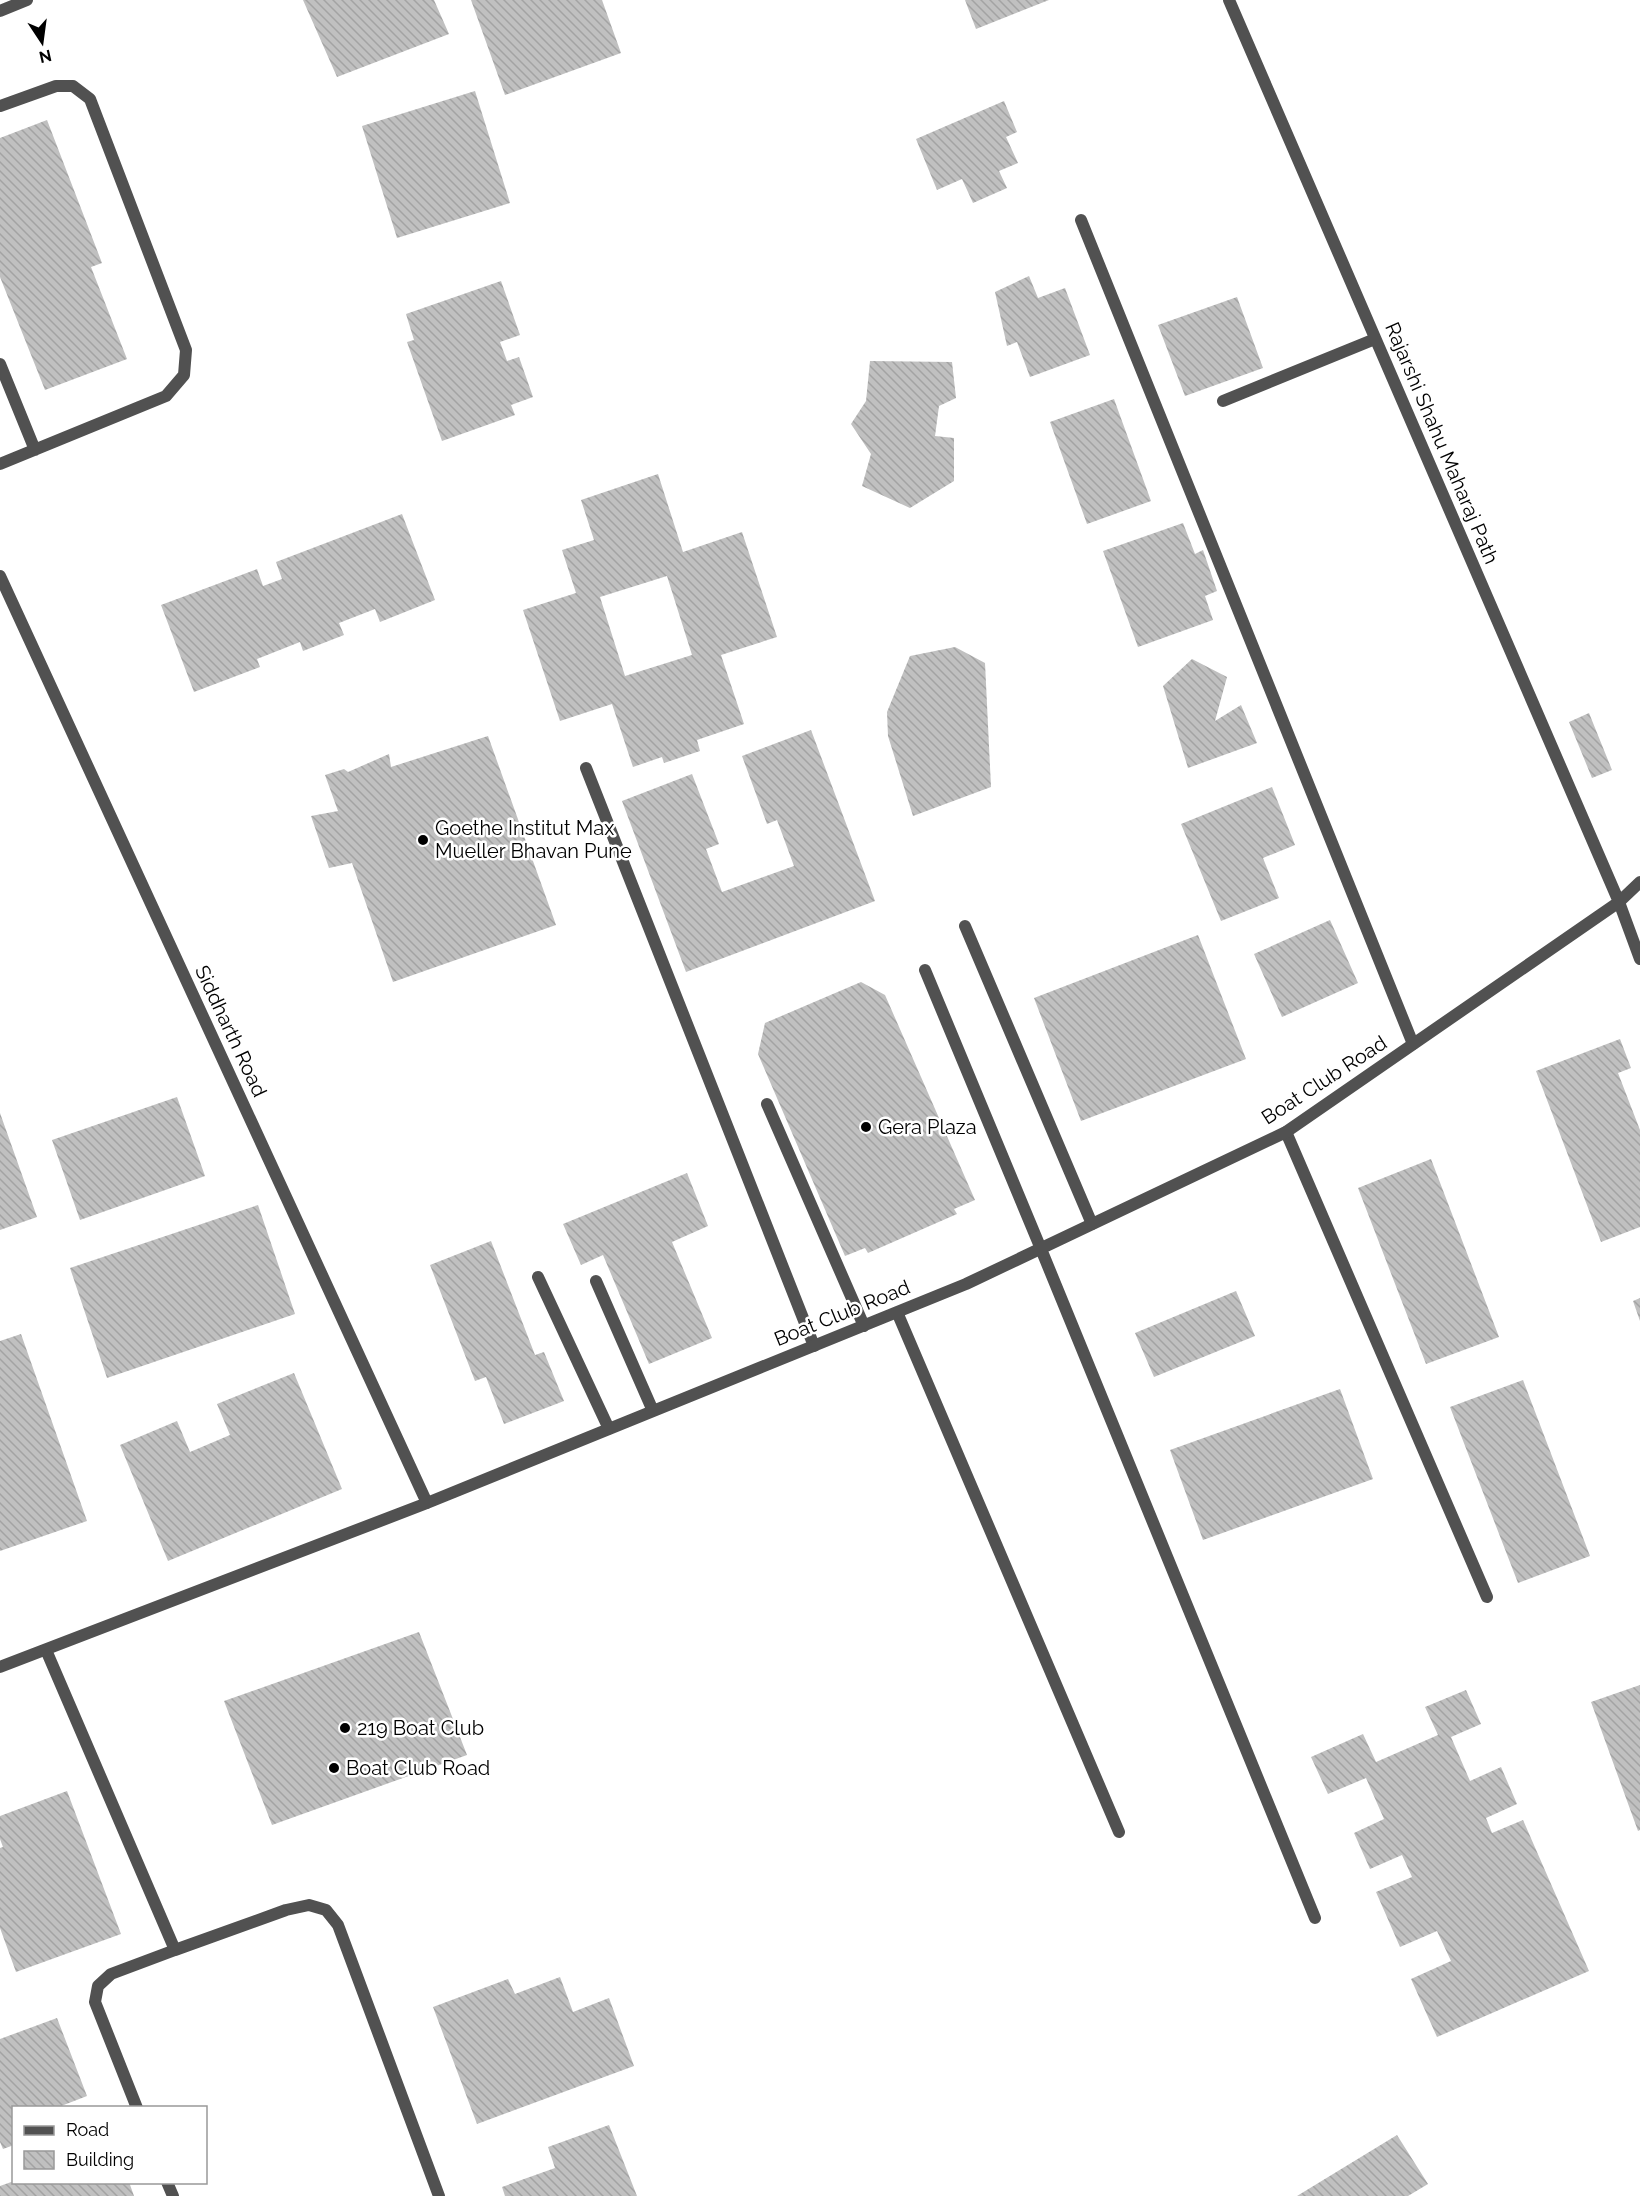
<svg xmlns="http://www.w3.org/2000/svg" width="1640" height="2196" font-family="Raleway,sans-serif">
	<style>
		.building { fill: url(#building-back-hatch); fill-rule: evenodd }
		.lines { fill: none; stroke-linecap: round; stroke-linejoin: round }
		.service { stroke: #515151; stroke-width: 12 }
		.minor { stroke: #515151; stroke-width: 12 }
		.poi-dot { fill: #000; stroke: #fff; stroke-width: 2 }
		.labels { text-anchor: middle; stroke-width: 5; stroke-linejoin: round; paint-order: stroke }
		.street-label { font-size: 20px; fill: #000; stroke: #fff }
		.poi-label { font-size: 20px; fill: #000; stroke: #fff; text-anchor: start }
	</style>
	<defs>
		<pattern id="building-back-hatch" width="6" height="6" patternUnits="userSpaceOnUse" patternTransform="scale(1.5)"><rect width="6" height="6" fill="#c0c0c0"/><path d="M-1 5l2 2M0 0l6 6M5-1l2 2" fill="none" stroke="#a3a3a3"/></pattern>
	</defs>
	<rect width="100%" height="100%" fill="#fff"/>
	<!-- building -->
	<path class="building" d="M303 0H434L449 34 337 77Z
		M471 0H602L621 53 505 95Z
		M965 0H1049L976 29Z
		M475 91 510 203 397 238 362 126Z
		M1004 101 1017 132 1006 137 1018 163 999 171 1007 188 973 203 962 179 937 190 916 139Z
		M47 120 102 263 91 267 127 359 45 390 0 277V138Z
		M1029 276 1038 298 1065 288 1090 355 1030 377 1017 342 1007 346 995 292Z
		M501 281 520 335 500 342 507 361 519 357 533 397 511 405 515 415 442 441 407 342 414 340 406 314Z
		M1237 297 1263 368 1185 396 1158 325Z
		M870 361 952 362 956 398 939 406 935 436 954 438V481L910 508 862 486 871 454 851 424 866 401Z
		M1114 399 1151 501 1087 524 1050 422Z
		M658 474 683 552 742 532 777 637 721 655 744 724 697 740 700 751 664 763 662 757 633 767 612 704 560 721 523 610 576 593 562 550 594 540 581 500ZM667 576 692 655 625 676 600 597Z
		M402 514 435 600 380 622 375 609 339 623 344 635 303 651 300 642 257 659 260 667 194 692 161 605 257 569 263 586 282 579 276 562Z
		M1183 523 1195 554 1203 550 1217 591 1205 596 1213 620 1138 647 1103 551Z
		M955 647 985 663 991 787 913 816 888 736 887 712 910 656Z
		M1192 659 1227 677 1215 721 1241 705 1257 743 1188 768 1163 686Z
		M1589 713 1612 770 1592 778 1569 722Z
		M811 730 875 901 686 972 622 801 692 774 719 844 706 849 722 892 794 866 777 820 767 824 742 756Z
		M488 736 556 925 393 982 352 863 329 868 311 816 338 811 325 775 344 769 348 772 389 754 391 767Z
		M1272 787 1295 845 1263 858 1279 898 1221 921 1181 824Z
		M1330 920 1358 983 1282 1017 1254 954Z
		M1198 935 1246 1059 1081 1121 1034 998Z
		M861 982 885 995 975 1200 954 1209 957 1214 868 1253 865 1248 845 1256 758 1054 765 1023Z
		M1620 1039 1631 1068 1618 1073 1640 1130V1227L1601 1242 1536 1071Z
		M177 1097 205 1176 80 1220 52 1140Z
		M0 1113 37 1217 0 1230Z
		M1431 1159 1499 1337 1426 1364 1358 1188Z
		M687 1173 708 1226 672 1242 712 1338 649 1364 603 1255 581 1265 563 1224Z
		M258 1205 295 1314 107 1378 70 1268Z
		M491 1241 535 1355 544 1352 564 1401 504 1424 486 1377 475 1381 430 1265Z
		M1236 1291 1255 1336 1154 1377 1135 1333Z
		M1640 1298V1321L1633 1301Z
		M21 1334 87 1521 0 1551V1341Z
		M294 1373 342 1489 168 1561 120 1445 177 1421 190 1452 230 1435 217 1404Z
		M1523 1380 1590 1556 1518 1583 1450 1407Z
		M1340 1389 1373 1479 1203 1540 1170 1450Z
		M419 1632 467 1755 272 1825 224 1701Z
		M1640 1685V1830L1638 1831 1591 1702Z
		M1466 1690 1481 1724 1451 1737 1470 1781 1501 1767 1517 1804 1486 1818 1492 1833 1523 1820 1589 1971 1437 2037 1411 1979 1451 1961 1437 1931 1400 1947 1376 1892 1412 1877 1402 1855 1370 1869 1354 1833 1384 1819 1366 1778 1328 1794 1311 1757 1363 1734 1376 1762 1438 1735 1425 1707Z
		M67 1791 121 1934 16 1972 0 1928V1848L3 1847 0 1839V1816Z
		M560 1977 573 2012 609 1998 634 2066 477 2124 433 2007 508 1979 515 1994Z
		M57 2018 87 2096 56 2108H14V2145L3 2149 0 2142V2039Z
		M609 2125 637 2196H505L502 2187 555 2168 548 2147Z
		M1397 2135 1428 2184 1408 2196H1297Z
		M14 2181 129 2182 134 2196H0V2186Z"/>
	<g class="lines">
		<!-- service -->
		<path class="service" d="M0 106 56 86H73L90 99 186 350 184 375 166 396 0 464
			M1081 220 1413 1044
			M0 364 35 450
			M1223 401 1375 339
			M586 768 814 1346
			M965 926 1092 1224
			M925 970 1041 1249
			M1286 1132 1487 1597"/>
		<!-- minor -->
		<path class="minor" d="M1229 0 1619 902 1640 959
			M0 11 27 0
			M0 576 427 1503
			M767 1104 864 1326
			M1041 1249 1315 1918
			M538 1277 609 1429
			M596 1281 653 1411
			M897 1312 1119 1832
			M46 1650 175 1950 286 1910 309 1905 326 1910 338 1925 439 2196
			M0 1667 427 1503 966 1284 1286 1132 1619 902 1640 882
			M137 2108 95 2002 98 1986 111 1974 175 1950
			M167 2182 173 2196"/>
	</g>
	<!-- markers -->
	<g class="poi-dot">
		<circle cx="423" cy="840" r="6"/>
		<circle cx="866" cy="1127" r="6"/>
		<circle cx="345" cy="1728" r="6"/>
		<circle cx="334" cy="1768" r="6"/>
	</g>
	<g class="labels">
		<!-- street labels -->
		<g class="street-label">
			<text transform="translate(1442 443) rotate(67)" y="7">Rajarshi Shahu Maharaj Path</text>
			<text transform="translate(231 1031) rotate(65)" y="7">Siddharth Road</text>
			<text transform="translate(1324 1080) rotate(-33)" y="7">Boat Club Road</text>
			<text transform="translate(842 1313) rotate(-22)" y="7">Boat Club Road</text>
		</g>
		<!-- poi labels -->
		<g class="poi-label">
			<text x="435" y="835">Goethe Institut Max<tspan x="435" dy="23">Mueller Bhavan Pune</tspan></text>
			<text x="878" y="1134">Gera Plaza</text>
			<text x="357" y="1735">219 Boat Club</text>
			<text x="346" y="1775">Boat Club Road</text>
		</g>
	</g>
	<!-- legend -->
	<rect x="12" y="2106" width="195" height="78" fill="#ffffff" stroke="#999999" stroke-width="1.5"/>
	<rect x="24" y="2126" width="30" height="9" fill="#515151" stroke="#999999" stroke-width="1.5"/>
	<text x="66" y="2136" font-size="18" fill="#000000">Road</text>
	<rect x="24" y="2151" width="30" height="18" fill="url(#building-back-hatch)" stroke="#999999" stroke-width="1.5"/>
	<text x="66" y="2166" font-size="18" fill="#000000">Building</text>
	<!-- north arrow -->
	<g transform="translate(42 42) rotate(167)" stroke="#ffffff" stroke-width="4.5" paint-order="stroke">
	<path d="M0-4.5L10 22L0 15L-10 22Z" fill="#000000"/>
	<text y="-9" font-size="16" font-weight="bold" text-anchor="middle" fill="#000000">N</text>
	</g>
</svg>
